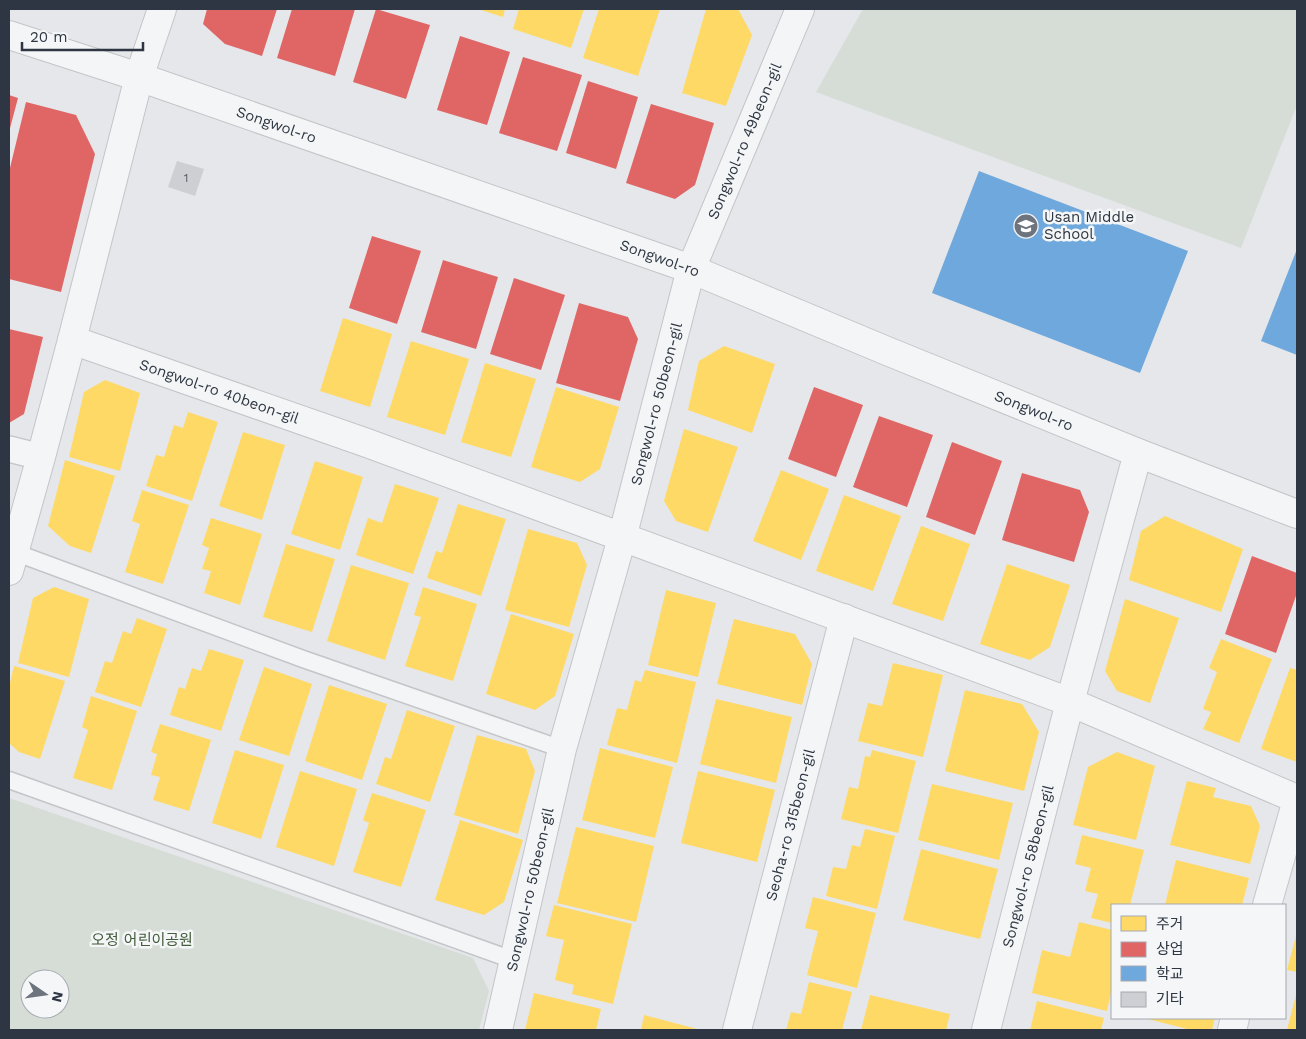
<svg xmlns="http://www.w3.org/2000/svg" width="1306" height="1039" font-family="'Work Sans','Noto Sans KR',sans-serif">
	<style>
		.green { fill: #d6ddd6; fill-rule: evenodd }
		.homes { fill: #ffd966 }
		.shops { fill: #e06666 }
		.schools { fill: #6fa8dc }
		.building { fill: #cdcfd2 }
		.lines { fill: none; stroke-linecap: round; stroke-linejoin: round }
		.service-casing { stroke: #c3c5c8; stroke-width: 19 }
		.pedestrian-casing { stroke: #c3c5c8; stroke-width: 28 }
		.minor-casing { stroke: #c3c5c8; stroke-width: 30 }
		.tertiary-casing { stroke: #c3c5c8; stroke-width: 30 }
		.service { stroke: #f4f5f6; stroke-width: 16 }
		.pedestrian { stroke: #f4f5f6; stroke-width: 25 }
		.minor { stroke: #f4f5f6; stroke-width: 28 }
		.tertiary { stroke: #f4f5f6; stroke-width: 28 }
		.labels { text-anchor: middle; stroke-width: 5; stroke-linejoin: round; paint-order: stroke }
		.number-label { font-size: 12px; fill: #565d67 }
		.street-label { font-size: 15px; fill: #2d3642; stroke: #f4f6f8 }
		.poi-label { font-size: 15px; fill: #2d3642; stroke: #f4f6f8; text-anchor: start }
		.park-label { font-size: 15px; fill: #445d3b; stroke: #f4f6f8 }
	</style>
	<rect width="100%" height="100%" fill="#e5e7ea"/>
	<!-- green -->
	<path class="green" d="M863 9H1297V105L1241 248 816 92Z
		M9 798 473 958 489 991 479 1030H9ZM30 979H60V1009H30Z"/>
	<!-- homes -->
	<path class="homes" d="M478 9H505L503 17Z
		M519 9H584L571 48 513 29Z
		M599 9H660L638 76 583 58Z
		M706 9H738L752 35 726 106 682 93Z
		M343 318 392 334 370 407 320 391Z
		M411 341 469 359 445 435 387 417Z
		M724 346 775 364 752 433 688 410 699 361Z
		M485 363 536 379 511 457 461 442Z
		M105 380 140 393 120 471 69 457 84 392Z
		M556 387 619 407 600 469 580 482 531 467Z
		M188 412 218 422 192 501 146 486 156 455 164 457 174 425 183 428Z
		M684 429 738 447 708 532 676 521 664 501Z
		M243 432 285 445 262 520 219 506Z
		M65 460 115 476 91 553 70 546 48 526Z
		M315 461 363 477 340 550 291 534Z
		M781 470 829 489 801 560 753 541Z
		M395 484 439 498 413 574 356 555 368 518 382 523Z
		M142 490 189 505 163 584 125 572 140 524 132 521Z
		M844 495 901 516 873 591 816 571Z
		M458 504 506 519 481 596 427 578 436 551 442 553Z
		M1165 516 1243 549 1221 612 1129 580 1141 531Z
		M211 518 262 534 240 605 204 593 211 571 202 569 209 548 202 545Z
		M921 526 970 544 943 621 892 604Z
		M528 529 577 543 587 565 569 627 505 610Z
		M286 544 335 559 312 632 263 617Z
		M1007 564 1070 585 1050 647 1030 660 980 644Z
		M351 565 409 583 385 660 327 641Z
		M54 587 89 599 69 677 18 663 33 598Z
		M423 587 477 604 453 681 405 666 421 617 414 615Z
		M666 590 716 603 698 677 648 665Z
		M1125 599 1179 618 1150 703 1117 691 1105 671Z
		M511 614 574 634 555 696 535 710 486 694Z
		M137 618 167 629 141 707 95 692 105 661 112 663 123 631 131 634Z
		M734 619 795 634 812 664 802 705 717 684Z
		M1221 639 1272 659 1239 743 1203 729 1211 712 1203 709 1217 672 1209 668Z
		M209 649 244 660 221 731 170 715 179 687 185 689 192 668 201 671Z
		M893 663 943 675 923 757 858 741 868 703 882 706Z
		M14 666 65 681 40 759 19 752 9 743V687Z
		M264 667 312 684 289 756 239 740Z
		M1290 668 1297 670V762L1261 749Z
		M645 670 696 682 677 763 607 745 617 708 627 710 635 680 641 682Z
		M329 685 387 704 362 780 305 761Z
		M965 690 1022 704 1039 732 1024 791 945 771Z
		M91 696 137 711 112 790 73 778 88 730 82 727Z
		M716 699 792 717 776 783 700 764Z
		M407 710 455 726 430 802 376 784 385 757 391 759Z
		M160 724 211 740 189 811 153 800 160 777 151 775 157 754 151 752Z
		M477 735 526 749 535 771 518 834 454 815Z
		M600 748 673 767 655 838 582 820Z
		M235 750 284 765 261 839 212 823Z
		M872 750 916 761 898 833 841 819 849 787 858 789 865 756 870 757Z
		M1117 752 1155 766 1136 840 1073 825 1088 767Z
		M300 771 357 789 334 866 276 847Z
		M698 771 775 790 757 862 681 843Z
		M1187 781 1216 788 1213 797 1251 806 1260 826 1250 864 1170 845Z
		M932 784 1013 803 999 860 918 840Z
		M372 793 426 810 401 887 353 872 369 823 363 820Z
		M460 820 523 840 504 902 484 915 435 900Z
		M576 827 654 846 636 922 557 903Z
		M865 829 895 836 877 909 826 896 833 867 846 869 852 845 860 847Z
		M1082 835 1144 850 1130 905H1112V923L1091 918 1098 894 1085 891 1091 868 1075 864Z
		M921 849 998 869 980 939 903 920Z
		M1176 860 1249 878 1242 905H1165Z
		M813 897 876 913 857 988 807 975 818 931 805 928Z
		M554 905 632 924 613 1004 572 994 574 985 555 980 564 940 546 936Z
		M1079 922 1112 930V988L1107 1011 1032 993 1042 950 1070 957Z
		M1296 936H1297V972L1287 970Z
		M809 982 852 992 842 1030H786L791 1012 801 1014Z
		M1297 991V1030H1287Z
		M534 993 601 1009 596 1030H525Z
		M870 995 950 1014 946 1030H861Z
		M1037 1001 1104 1018 1101 1030H1030Z
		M644 1015 701 1030H641Z
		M1144 1018H1215L1212 1030H1191Z"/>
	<!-- shops -->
	<path class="shops" d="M207 9H277L262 56 225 44 203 24Z
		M292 9H355L335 76 277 58Z
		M376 9 430 25 406 99 353 82Z
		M460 36 510 52 487 125 437 110Z
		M523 57 582 75 557 151 499 133Z
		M588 81 638 97 616 169 566 153Z
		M9 95 18 98 9 132Z
		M26 102 76 115 95 154 61 292 9 279V172Z
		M651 104 714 123 695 185 675 199 626 183Z
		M372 236 421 251 397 324 349 308Z
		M443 260 498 277 476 349 421 332Z
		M514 278 565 295 541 370 490 354Z
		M579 303 628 317 638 339 620 401 556 383Z
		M9 329 43 337 24 414 9 423Z
		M814 387 863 405 836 477 788 459Z
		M879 416 933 435 907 507 853 487Z
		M952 442 1002 461 975 535 926 517Z
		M1022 473 1080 490 1089 512 1074 562 1002 540Z
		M1252 556 1297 573V593L1276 653 1225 634Z"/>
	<!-- schools -->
	<path class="schools" d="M979 171 1188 251 1140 373 932 293Z
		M1297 249V355L1261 341Z"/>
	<!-- building -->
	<path class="building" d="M177 161 204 169 195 196 168 187Z"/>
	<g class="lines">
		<defs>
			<path id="service" d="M14 552 303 659 562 749
				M9 780 513 960"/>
			<path id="pedestrian" d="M9 449 41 457"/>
			<g id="minor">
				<path id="s1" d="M72 340 367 443 1070 702 1297 799"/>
				<path d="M9 571 41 457 72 340 139 77 162 9"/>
				<path d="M1267 905 1297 800"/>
				<path id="s2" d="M498 1030 562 749 622 538 691 269 800 9"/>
				<path id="s3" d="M737 1030 844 618"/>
				<path id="s4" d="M986 1030 1070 702 1138 453"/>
				<path d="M1232 1030 1235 1018"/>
			</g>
			<g id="tertiary">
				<path id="s5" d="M9 35 139 77 691 269 887 351 1138 453 1297 514"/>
			</g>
		</defs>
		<!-- service casing -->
		<use href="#service" class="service-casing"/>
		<!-- pedestrian casing -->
		<use href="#pedestrian" class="pedestrian-casing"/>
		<!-- minor casing -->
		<use href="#minor" class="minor-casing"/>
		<!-- tertiary casing -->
		<use href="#tertiary" class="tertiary-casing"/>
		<!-- service -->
		<use href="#service" class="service"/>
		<!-- pedestrian -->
		<use href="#pedestrian" class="pedestrian"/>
		<!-- minor -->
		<use href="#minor" class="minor"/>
		<!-- tertiary -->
		<use href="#tertiary" class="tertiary"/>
	</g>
	<!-- icons -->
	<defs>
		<symbol id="school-disc" viewBox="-11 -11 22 22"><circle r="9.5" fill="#6d747d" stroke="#f4f6f8"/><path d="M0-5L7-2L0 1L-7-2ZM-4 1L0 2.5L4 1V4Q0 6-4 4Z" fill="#fff"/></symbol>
	</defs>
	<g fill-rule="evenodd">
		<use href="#school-disc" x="1012" y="212" width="28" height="28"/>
	</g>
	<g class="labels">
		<!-- number labels -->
		<g class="number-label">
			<text x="186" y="182">1</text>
		</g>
		<!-- street labels -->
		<g class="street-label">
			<text dy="5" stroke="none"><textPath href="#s5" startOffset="282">Songwol-ro</textPath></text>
			<text dy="5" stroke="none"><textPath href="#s2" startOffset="924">Songwol-ro 49beon-gil</textPath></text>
			<text dy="5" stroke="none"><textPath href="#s5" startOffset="688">Songwol-ro</textPath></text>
			<text dy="5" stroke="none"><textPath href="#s1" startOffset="156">Songwol-ro 40beon-gil</textPath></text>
			<text dy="5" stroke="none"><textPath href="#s2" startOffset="646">Songwol-ro 50beon-gil</textPath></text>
			<text dy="5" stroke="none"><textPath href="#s5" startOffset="1092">Songwol-ro</textPath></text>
			<text dy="5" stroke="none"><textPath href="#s3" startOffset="212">Seoha-ro 315beon-gil</textPath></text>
			<text dy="5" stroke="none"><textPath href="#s4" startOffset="169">Songwol-ro 58beon-gil</textPath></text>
			<text dy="5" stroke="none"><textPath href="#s2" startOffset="144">Songwol-ro 50beon-gil</textPath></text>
		</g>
		<!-- poi labels -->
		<g class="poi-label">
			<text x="1044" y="222">Usan Middle<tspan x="1044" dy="17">School</tspan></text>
		</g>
		<!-- park labels -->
		<g class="park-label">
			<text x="142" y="945">오정 어린이공원</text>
		</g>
	</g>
	<!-- border -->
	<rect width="1306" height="1039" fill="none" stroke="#2d3642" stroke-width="20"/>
	<!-- legend -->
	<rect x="1111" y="904" width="175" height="115" fill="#f4f6f8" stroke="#a4a9af"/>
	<rect x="1121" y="916" width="25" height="15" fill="#ffd966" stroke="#a4a9af"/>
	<text x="1156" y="929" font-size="15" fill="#2d3642">주거</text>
	<rect x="1121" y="942" width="25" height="15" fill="#e06666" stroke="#a4a9af"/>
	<text x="1156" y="954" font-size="15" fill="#2d3642">상업</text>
	<rect x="1121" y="966" width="25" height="15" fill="#6fa8dc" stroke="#a4a9af"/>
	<text x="1156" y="979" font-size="15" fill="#2d3642">학교</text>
	<rect x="1121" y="992" width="25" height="15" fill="#cdcfd2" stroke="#a4a9af"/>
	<text x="1156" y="1004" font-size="15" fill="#2d3642">기타</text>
	<!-- north arrow -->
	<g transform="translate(45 994) rotate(103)"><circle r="24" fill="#f4f6f8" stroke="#a4a9af"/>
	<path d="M0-4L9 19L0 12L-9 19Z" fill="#6d747d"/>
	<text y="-8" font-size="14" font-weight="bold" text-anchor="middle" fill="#2d3642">N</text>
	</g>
	<!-- scale -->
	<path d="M22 42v8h121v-8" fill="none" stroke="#2d3642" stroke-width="2.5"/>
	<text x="30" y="42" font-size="15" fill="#2d3642" stroke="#f4f6f8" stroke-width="4" paint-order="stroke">20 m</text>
</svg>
